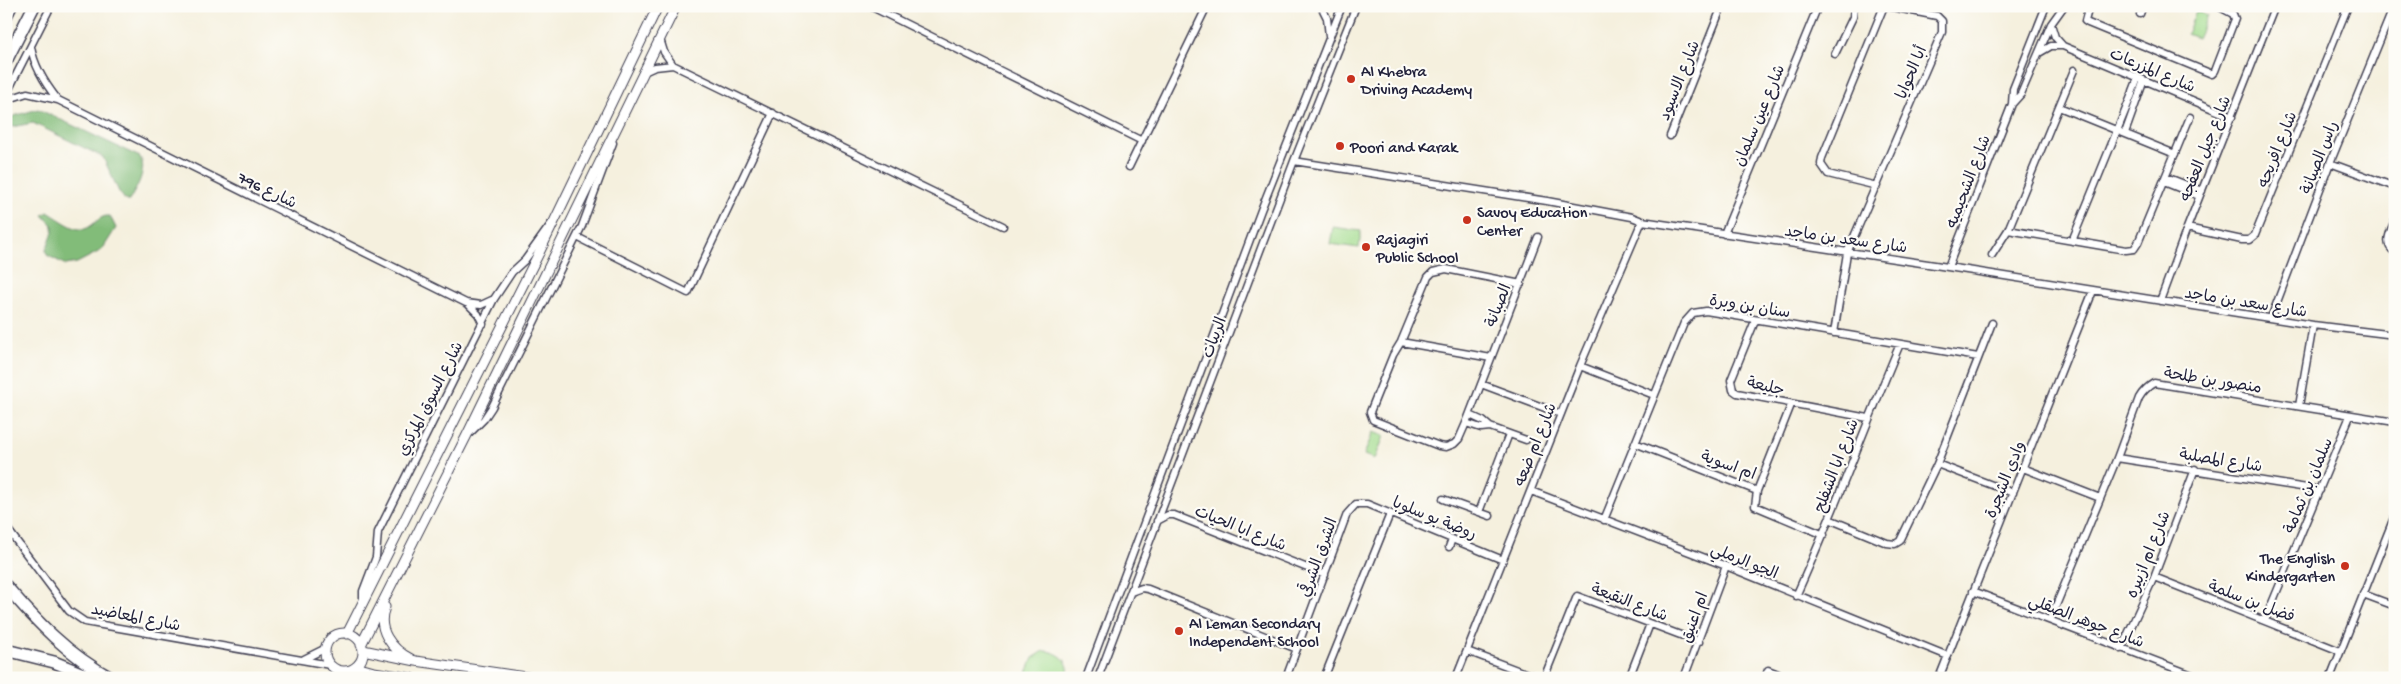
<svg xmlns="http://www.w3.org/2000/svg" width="2401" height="684" font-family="'Gochi Hand','Playpen Sans Arabic',sans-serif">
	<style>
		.green { fill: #a3dc8e; stroke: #627f64 }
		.forest { fill: #82bc79; stroke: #526f5a }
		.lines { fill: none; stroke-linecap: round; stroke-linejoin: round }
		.street-casing { stroke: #424153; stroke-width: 9 }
		.secondary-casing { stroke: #424153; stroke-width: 11 }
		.highway-casing { stroke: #424153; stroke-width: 14 }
		.street { stroke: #fff; stroke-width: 6 }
		.secondary { stroke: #fff; stroke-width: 9 }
		.highway { stroke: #fff; stroke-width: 11 }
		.poi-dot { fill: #c8321e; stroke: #fdfcf7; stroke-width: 2 }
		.labels { text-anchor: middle; stroke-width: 4.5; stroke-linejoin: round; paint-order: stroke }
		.street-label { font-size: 16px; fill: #22223b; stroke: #fdfcf7 }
		.poi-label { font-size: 16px; fill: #22223b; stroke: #fdfcf7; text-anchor: start }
	</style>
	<rect width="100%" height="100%" fill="#fdfcf7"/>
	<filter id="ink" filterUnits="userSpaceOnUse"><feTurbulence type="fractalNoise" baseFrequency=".02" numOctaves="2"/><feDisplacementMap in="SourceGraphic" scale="10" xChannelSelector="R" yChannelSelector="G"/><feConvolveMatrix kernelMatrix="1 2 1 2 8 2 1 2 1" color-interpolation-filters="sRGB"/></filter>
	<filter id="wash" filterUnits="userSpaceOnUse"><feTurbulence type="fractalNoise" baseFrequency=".0096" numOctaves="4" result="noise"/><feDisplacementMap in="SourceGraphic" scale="20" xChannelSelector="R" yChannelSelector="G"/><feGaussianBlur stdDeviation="1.12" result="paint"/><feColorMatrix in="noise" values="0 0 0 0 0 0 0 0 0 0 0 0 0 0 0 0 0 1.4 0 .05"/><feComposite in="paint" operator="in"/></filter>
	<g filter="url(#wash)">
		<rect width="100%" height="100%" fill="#f5f0de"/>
		<!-- green -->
		<path class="green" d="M2196 11 2207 16 2197 38 2187 34Z
			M1333 227 1361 231 1359 248 1330 244Z
			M1373 432 1384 436 1375 459 1364 455Z
			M1044 651C1058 651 1073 662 1067 678H1025L1033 658Z"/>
		<!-- forest -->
		<path class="forest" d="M38 109 140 157C148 170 136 189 129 201H126L119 192 103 157 33 123 6 128 7 118Z
			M48 212C55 216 71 228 79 229 92 232 97 214 110 216L116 228 102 250 77 263 66 265 47 255 46 250 53 232V226L43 215Z"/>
	</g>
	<g filter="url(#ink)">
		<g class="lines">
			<defs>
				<path id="street" d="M870 6 1142 141
					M1321 6 1327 18 1329 36
					M2089 6 2085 21 2088 23 2212 74 2215 71 2235 19 2233 14 2218 6
					M2140 14 2143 6
					M2051 24 2055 37 2063 46 2232 117
					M660 39 664 52 673 65 1003 226
					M31 47C34 66 46 85 58 100
					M2039 53 2051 46H2063
					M1835 54 1853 17 1854 6
					M644 72 655 67 673 65
					M2133 91 2138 78
					M2139 94 2144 80
					M6 95 51 6
					M6 100 27 93 58 100 466 303 481 305 494 299
					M2012 104 2021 94 2051 24 2064 6
					M2059 107 2175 154
					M2125 133 2138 97
					M1670 136 1722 6
					M1294 161 1547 201 1632 217 1642 221 1948 267 2313 325 2395 335
					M2330 163 2395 187
					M1129 167 1207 6
					M2166 177 2202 191
					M2164 182 2199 196
					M1877 186 1828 174 1821 164 1822 158 1884 6
					M2395 220C2391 231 2382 244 2395 252
					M2187 228 2242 240H2249L2255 235 2348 6
					M2008 230 2126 250 2134 249 2138 243 2190 117
					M1724 234 1818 6
					M577 237 688 293 773 113
					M2072 241 2132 94
					M1992 255 2008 230 2074 70
					M1948 267 2012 104 2013 89 2046 6
					M1521 284 1446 269 1433 272 1428 277 1401 342 1393 355 1370 412 1373 420 1439 446 1446 447 1454 444 1459 439 1466 423 1538 237
					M2160 301 2187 228 2275 6
					M469 305 478 314 483 324
					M2271 318 2330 163 2394 6
					M1755 321 1731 380 1733 390 1737 393 1868 418
					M1834 333 1847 253 1942 32V21L1937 16 1887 6
					M1401 342 1491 358
					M1580 366 1654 395
					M1481 384 1561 414
					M1791 405 1757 491 1755 506 1824 535
					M2299 406 2313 325
					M1470 415 1483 421 1490 427 1526 440
					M1466 423 1481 428 1490 427
					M470 433 484 419 492 407 582 226 613 143
					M1635 443 1757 491
					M2117 458 2320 490
					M1937 464 2013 493
					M2023 468 2100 498
					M1531 491 1726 566 1948 656
					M1443 499 1490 516
					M1479 512 1509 434
					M1829 519 1887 543 1895 544 1900 541 1937 464 1992 323
					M1604 520 1684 323 1693 313 1706 311 1978 357
					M1157 521 1168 515H1174L1325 575
					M6 527 69 611 85 622 330 665
					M1449 547 1452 539
					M2154 577 2340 651
					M1973 591 2200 678
					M1131 592 1142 588 1148 589 1297 649
					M2363 594 2395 606
					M1796 596C1834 513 1864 428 1900 344
					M363 600V591L376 557 378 532 494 299 512 272 525 260 551 224
					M2050 620 2117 458 2139 398C2143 391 2147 387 2154 383L2395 422
					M2265 620 2350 416
					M2121 649 2154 577 2195 469
					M1467 651 1538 678
					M304 659 326 648
					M1086 678 1261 210 1342 6
					M1098 678 1294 161 1356 6
					M1286 678 1347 514 1356 504H1367L1503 560
					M1324 678 1390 514
					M1456 678 1580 366 1642 221
					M1544 678 1577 596 1699 642
					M1629 678 1650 624
					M1684 678 1726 566
					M1765 678 1768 670 1788 678
					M1939 678 2093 291
					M2330 678 2395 515"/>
				<path id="secondary" d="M385 607C376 629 391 649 411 659
					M325 652a19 19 0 1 1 38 0a19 19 0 1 1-38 0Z
					M347 634 538 255 658 6
					M361 645 467 435 676 6
					M363 650 416 661 533 678
					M356 667 374 672 411 678"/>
				<path id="highway" d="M6 16 11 6
					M6 61 34 6
					M6 586C37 622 68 655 111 678
					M6 650 54 662 93 678"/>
			</defs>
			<!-- street casing -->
			<use href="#street" class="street-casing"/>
			<!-- secondary casing -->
			<use href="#secondary" class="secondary-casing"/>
			<!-- highway casing -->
			<use href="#highway" class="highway-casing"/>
			<!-- street -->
			<use href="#street" class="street"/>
			<!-- secondary -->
			<use href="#secondary" class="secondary"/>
			<!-- highway -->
			<use href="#highway" class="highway"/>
		</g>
	</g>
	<!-- markers -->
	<g class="poi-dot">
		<circle cx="1351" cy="79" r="5"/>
		<circle cx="1340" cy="146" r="5"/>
		<circle cx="1467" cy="220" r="5"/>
		<circle cx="1366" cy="247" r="5"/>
		<circle cx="2345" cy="566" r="5"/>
		<circle cx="1179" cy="631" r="5"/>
	</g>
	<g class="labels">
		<!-- street labels -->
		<g class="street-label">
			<text transform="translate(2153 69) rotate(23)" y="6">شارع المزرعات</text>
			<text transform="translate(1910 72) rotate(-67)" y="6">أبا الحوايا</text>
			<text transform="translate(1678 80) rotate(-68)" y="6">شارع الاسيود</text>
			<text transform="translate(1758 115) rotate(-67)" y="6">شارع عين سلمان</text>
			<text transform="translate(2204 148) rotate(-68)" y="6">شارع جبل العفجه</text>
			<text transform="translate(2276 149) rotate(-68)" y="6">شارع افريحه</text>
			<text transform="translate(2318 157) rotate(-69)" y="6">راس الصبانة</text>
			<text transform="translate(1967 181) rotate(-69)" y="6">شارع الشحيميه</text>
			<text transform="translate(268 189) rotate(26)" y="6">شارع 796</text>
			<text transform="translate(1846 238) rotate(8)" y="6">شارع سعد بن ماجد</text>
			<text transform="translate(2246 301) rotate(9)" y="6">شارع سعد بن ماجد</text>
			<text transform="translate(1497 305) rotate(-68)" y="6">الصبانة</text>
			<text transform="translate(1750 305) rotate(9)" y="6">سنان بن وبرة</text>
			<text transform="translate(1213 337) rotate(-69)" y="6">الربيات</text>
			<text transform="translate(2213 379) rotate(9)" y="6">منصور بن طلحة</text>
			<text transform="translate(1766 385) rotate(13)" y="6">جليعة</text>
			<text transform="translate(429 398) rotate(-63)" y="6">شارع السوق المركزي</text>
			<text transform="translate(1534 444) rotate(-68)" y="6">شارع ام ضعه</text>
			<text transform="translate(2221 459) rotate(9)" y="6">شارع المصلبة</text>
			<text transform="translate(1729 464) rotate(20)" y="6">ام اسوية</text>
			<text transform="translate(1835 465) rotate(-69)" y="6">شارع ابا الشفلح</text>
			<text transform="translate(2004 479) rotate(-68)" y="6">وادي الشجرة</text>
			<text transform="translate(2307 485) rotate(-67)" y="6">سلمان بن ثمامة</text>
			<text transform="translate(1435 517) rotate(22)" y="6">روضة بو سلوبا</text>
			<text transform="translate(1241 527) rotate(22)" y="6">شارع ابا الحيات</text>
			<text transform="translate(2147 554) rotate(-68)" y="6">شارع ام ازبيره</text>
			<text transform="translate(1317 557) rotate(-70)" y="6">الشرق الشرقي</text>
			<text transform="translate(1745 560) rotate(22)" y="6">الجو الرملي</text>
			<text transform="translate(2252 600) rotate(21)" y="6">فضل بن سلمة</text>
			<text transform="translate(1630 601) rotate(21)" y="6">شارع النقيعة</text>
			<text transform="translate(136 616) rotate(11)" y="6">شارع المعاضيد</text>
			<text transform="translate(1693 617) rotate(-70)" y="6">ام اعنيق</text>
			<text transform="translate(2087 620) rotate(21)" y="6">شارع جوهر الصقلي</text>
		</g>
		<!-- poi labels -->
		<g class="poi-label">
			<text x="1361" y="76">Al Khebra<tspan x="1361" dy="18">Driving Academy</tspan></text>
			<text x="1350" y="152">Poori and Karak</text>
			<text x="1477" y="217">Savoy Education<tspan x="1477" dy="18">Center</tspan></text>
			<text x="1376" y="244">Rajagiri<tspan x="1376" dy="18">Public School</tspan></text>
			<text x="2335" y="563" text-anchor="end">The English<tspan x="2335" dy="18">Kindergarten</tspan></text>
			<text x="1189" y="628">Al Leman Secondary<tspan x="1189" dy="18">Independent School</tspan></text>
		</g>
	</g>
	<!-- margin -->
	<rect width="2401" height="684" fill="none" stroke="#fdfcf7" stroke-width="25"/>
</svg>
